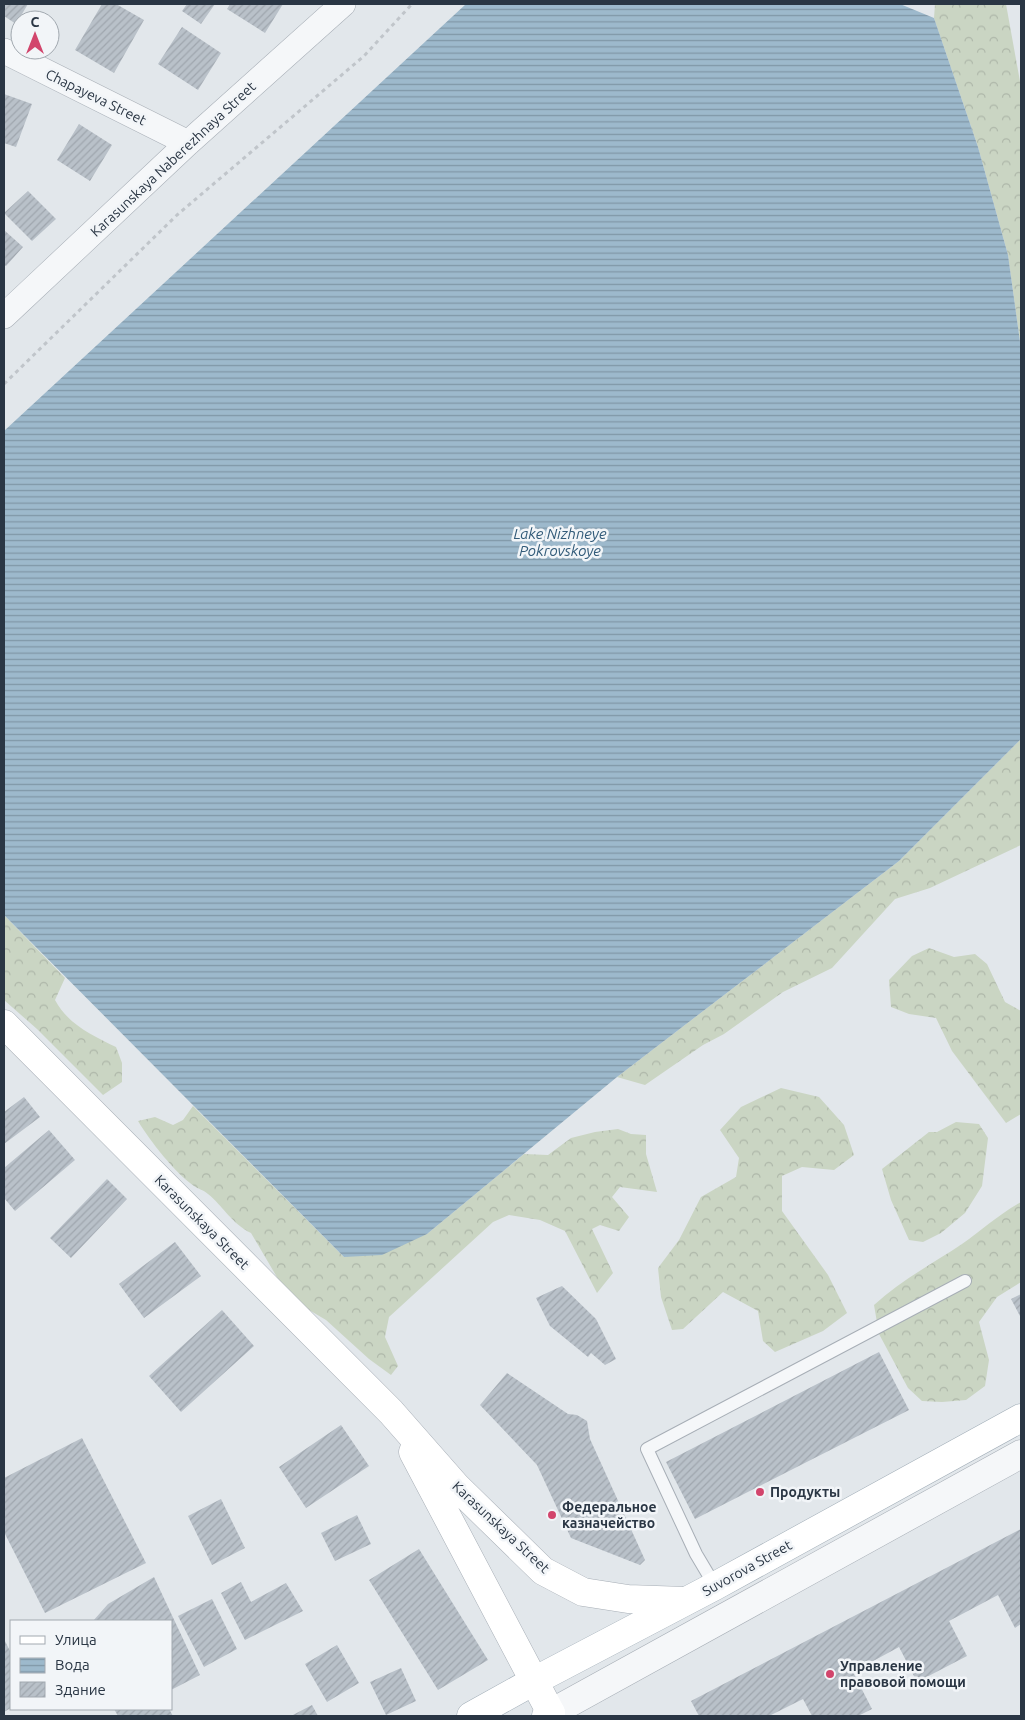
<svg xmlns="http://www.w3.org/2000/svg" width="1025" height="1720" font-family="Ubuntu,sans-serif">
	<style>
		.forest { fill: url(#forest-crowns) }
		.water { fill: url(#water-rules) }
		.building { fill: url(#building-hatch) }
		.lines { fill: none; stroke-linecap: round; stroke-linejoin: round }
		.service-casing { stroke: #a7aeb6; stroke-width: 14 }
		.minor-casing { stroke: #a7aeb6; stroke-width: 26 }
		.tertiary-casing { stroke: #a7aeb6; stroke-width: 29 }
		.secondary-casing { stroke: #a7aeb6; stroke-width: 29 }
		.primary-casing { stroke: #a1adb7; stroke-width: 29 }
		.path { stroke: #c0c5ca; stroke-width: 3; stroke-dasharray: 4 4; stroke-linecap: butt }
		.service { stroke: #f5f7f9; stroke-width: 12 }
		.minor { stroke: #f5f7f9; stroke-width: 25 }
		.tertiary { stroke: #f5f7f9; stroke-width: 28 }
		.secondary { stroke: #fff; stroke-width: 28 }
		.primary { stroke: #fff; stroke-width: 28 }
		.poi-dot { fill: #d2456c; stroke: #f2f5f8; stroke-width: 2 }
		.labels { text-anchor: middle; stroke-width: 5; stroke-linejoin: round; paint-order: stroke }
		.street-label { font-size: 14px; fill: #2a3644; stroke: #f2f5f8 }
		.poi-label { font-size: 14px; font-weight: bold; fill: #2a3644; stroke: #f2f5f8; text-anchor: start }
		.water-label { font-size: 15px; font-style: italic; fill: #325b79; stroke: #f2f5f8 }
	</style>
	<defs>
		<pattern id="forest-crowns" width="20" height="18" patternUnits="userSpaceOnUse" patternTransform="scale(1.25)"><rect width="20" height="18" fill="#cad5c3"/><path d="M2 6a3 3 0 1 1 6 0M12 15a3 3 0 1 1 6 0" fill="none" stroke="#aeb7a9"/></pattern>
		<pattern id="water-rules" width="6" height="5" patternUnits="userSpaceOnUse" patternTransform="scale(1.25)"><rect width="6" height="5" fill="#9db9cc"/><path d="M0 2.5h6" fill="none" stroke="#8097a7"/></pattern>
		<pattern id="building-hatch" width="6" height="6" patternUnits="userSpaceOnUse" patternTransform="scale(1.25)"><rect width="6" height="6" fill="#b9c1c9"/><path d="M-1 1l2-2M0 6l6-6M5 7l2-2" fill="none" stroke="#9fa6ae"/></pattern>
	</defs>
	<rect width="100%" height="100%" fill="#e2e7eb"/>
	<!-- forest -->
	<path class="forest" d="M935 4H1006L1021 87V349L1008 255 978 147 934 18Z
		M1021 739V845L930 888 895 899 832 968 783 992 724 1034 703 1045 645 1085 617 1077 899 861Z
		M4 915 65 978 55 1000C68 1024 91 1035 116 1047L122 1063V1082L103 1095 37 1029 4 1000Z
		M929 948 954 957 975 954 987 964 1005 1002 1021 1011V1114L1006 1123 952 1051 936 1018 909 1014 891 1007 889 980 912 956Z
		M781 1088 819 1097 844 1125 854 1155 834 1170 802 1167 782 1176V1211L828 1275 847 1313 823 1331 775 1352 763 1341 758 1311 723 1292 683 1329 672 1330 661 1297 658 1268 679 1240 701 1197 736 1177 739 1158 720 1130 741 1107Z
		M193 1106 344 1257 427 1234 524 1154 548 1155 571 1138 595 1132 618 1129 631 1134 646 1135V1154L657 1192 620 1187 612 1197 629 1217 619 1231 600 1225 592 1229 613 1273 597 1293 565 1231 540 1220 509 1215 493 1222 389 1317 385 1337 398 1366 391 1375 369 1359 326 1320 304 1307 281 1284 251 1233C232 1224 223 1206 208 1194 204 1190 198 1189 194 1186 175 1173 150 1141 138 1121L155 1117 173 1125 183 1120Z
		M956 1122 979 1124 988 1138 982 1186 965 1213 941 1233 923 1242 909 1240 891 1200 882 1169 929 1132H937Z
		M1021 1202V1282L997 1297 979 1322 989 1360 985 1386 966 1400 942 1402 922 1401 908 1388 879 1334 874 1305C900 1281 932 1264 962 1244 982 1230 999 1214 1021 1202Z"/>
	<!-- water -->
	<path class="water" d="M466 4H900L934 18 978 147 1008 255 1021 349V739L899 861 617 1077 427 1234 382 1255 344 1257 4 915V431Z"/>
	<!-- building -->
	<path class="building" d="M4 4H28L16 24 4 16Z
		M102 4H116L144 20 114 73 75 50Z
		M187 4H215L201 24 182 11Z
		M230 4H283L265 33 227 9Z
		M182 27 221 53 198 90 158 64Z
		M4 94 32 104 16 147 4 143Z
		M79 124 112 145 90 181 57 160Z
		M28 191 56 219 32 241 4 213Z
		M4 230 23 247 6 266 4 265Z
		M24 1097 40 1117 4 1144V1112Z
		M49 1130 75 1160 15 1211 4 1198V1168Z
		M107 1179 127 1199 71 1258 50 1238Z
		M175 1242 201 1276 144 1318 119 1284Z
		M562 1286 596 1319 616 1359 605 1365 591 1353 588 1357 550 1326 536 1298Z
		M1021 1294V1318L1011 1299Z
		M222 1310 254 1346 181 1412 149 1376Z
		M879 1352 909 1410 695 1519 666 1462Z
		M507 1373 568 1414 577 1415 587 1421 590 1439 645 1560 640 1565 571 1538 537 1465 480 1405Z
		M341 1425 369 1466 306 1508 279 1467Z
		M82 1438 146 1563 45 1613 4 1532V1478Z
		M221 1499 245 1548 212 1565 188 1516Z
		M357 1515 371 1544 335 1561 321 1533Z
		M1021 1529V1624L1015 1628 998 1595 949 1621 967 1656 917 1682 899 1647 853 1672 872 1709 858 1716H812L803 1699 769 1716H699L691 1701Z
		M419 1549 488 1660 438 1690 369 1580Z
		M154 1577 200 1675 171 1690V1621H93L108 1604Z
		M241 1582 251 1602 286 1583 303 1611 245 1640 221 1593Z
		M212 1599 237 1649 204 1667 178 1616Z
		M4 1639 11 1653V1708L4 1712Z
		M337 1645 359 1683 327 1702 305 1664Z
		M401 1668 416 1701 386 1715 370 1682Z
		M312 1705 318 1716H291Z
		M114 1709H169L173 1716H118Z"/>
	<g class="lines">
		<defs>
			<path id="service" d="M715 1586 696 1554 647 1449 965 1281"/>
			<path id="minor" d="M4 51 188 143
				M4 316 188 143 343 4"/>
			<path id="tertiary" d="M551 1713 1021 1454"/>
			<path id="secondary" d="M4 1024 391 1412 456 1486 543 1571 583 1592 628 1599 685 1601
				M413 1452 551 1713"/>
			<path id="primary" d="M471 1716 534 1681 715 1586 1021 1418
				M546 1716 551 1713"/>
		</defs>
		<!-- service casing -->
		<use href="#service" class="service-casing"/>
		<!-- minor casing -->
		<use href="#minor" class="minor-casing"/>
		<!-- tertiary casing -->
		<use href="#tertiary" class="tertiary-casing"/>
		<!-- secondary casing -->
		<use href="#secondary" class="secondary-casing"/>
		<!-- primary casing -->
		<use href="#primary" class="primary-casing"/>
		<!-- path -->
		<path class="path" d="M4 384 177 215 364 56 412 4"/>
		<!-- service -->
		<use href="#service" class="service"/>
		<!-- minor -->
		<use href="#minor" class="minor"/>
		<!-- tertiary -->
		<use href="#tertiary" class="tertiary"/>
		<!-- secondary -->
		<use href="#secondary" class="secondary"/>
		<!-- primary -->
		<use href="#primary" class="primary"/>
	</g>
	<!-- markers -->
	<g class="poi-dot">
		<circle cx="760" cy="1492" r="5"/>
		<circle cx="552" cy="1515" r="5"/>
		<circle cx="830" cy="1674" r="5"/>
	</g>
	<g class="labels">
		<!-- street labels -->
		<g class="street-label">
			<text transform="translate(96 97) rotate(26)" y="5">Chapayeva Street</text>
			<text transform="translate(173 159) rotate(-43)" y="5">Karasunskaya Naberezhnaya Street</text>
			<text transform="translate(202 1222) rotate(45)" y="5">Karasunskaya Street</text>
			<text transform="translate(501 1527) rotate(43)" y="5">Karasunskaya Street</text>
			<text transform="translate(747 1568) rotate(-29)" y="5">Suvorova Street</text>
		</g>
		<!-- poi labels -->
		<g class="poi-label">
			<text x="770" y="1497">Продукты</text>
			<text x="562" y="1512">Федеральное<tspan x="562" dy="16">казначейство</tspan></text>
			<text x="840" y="1671">Управление<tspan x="840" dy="16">правовой помощи</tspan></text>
		</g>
		<!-- water labels -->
		<g class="water-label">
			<text x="560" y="539">Lake Nizhneye<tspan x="560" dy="17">Pokrovskoye</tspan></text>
		</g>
	</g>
	<!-- border -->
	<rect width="1025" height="1720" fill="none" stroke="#2a3644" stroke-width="10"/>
	<!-- legend -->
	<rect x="10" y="1620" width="162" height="90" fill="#f2f5f8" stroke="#a2a9b0"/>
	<rect x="20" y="1636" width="25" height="8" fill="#ffffff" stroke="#a2a9b0"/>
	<text x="55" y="1645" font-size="15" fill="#2a3644">Улица</text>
	<rect x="20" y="1658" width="25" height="15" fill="url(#water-rules)" stroke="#a2a9b0"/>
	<text x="55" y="1670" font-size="15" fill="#2a3644">Вода</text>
	<rect x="20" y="1682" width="25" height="15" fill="url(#building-hatch)" stroke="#a2a9b0"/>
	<text x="55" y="1695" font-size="15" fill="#2a3644">Здание</text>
	<!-- north arrow -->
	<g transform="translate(35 35)"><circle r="24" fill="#f2f5f8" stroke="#a2a9b0"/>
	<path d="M0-4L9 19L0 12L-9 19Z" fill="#d2456c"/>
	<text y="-8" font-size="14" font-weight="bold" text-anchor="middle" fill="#2a3644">С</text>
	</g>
</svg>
